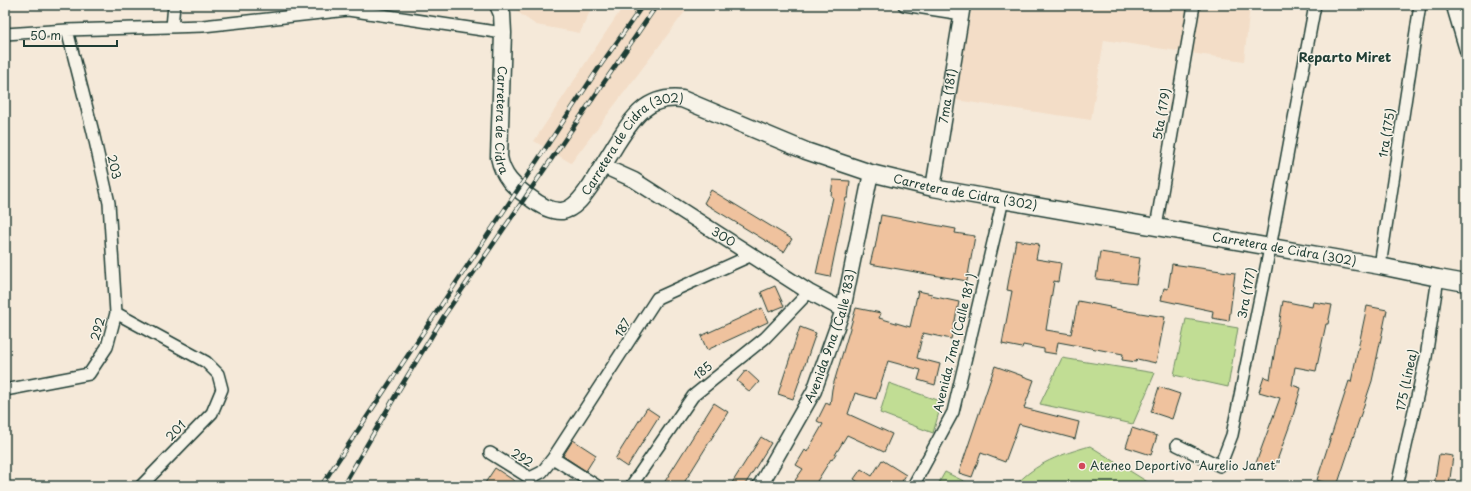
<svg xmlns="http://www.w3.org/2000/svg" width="1471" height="491" font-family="'Playpen Sans',sans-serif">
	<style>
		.built { fill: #f3ddc7 }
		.green { fill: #c1dd94; stroke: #708d64 }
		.building { fill: #efc29e; stroke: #1f3d34 }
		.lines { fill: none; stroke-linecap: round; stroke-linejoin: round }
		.minor-casing { stroke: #1f3d34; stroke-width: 14 }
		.tertiary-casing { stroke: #1f3d34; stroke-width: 17 }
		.secondary-casing { stroke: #1f3d34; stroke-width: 19 }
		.minor { stroke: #f7f3e8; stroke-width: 11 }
		.tertiary { stroke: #f7f3e8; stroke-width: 14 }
		.secondary { stroke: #f7f3e8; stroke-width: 16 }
		.rail-casing { stroke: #1f3d34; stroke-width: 4.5 }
		.rail { stroke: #f7f3e8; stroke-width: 3; stroke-dasharray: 9; stroke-linecap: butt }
		.poi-dot { fill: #d1495b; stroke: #f7f3e8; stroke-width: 1.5 }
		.labels { text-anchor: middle; stroke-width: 3; stroke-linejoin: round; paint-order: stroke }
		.street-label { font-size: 12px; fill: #1f3d34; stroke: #f7f3e8 }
		.poi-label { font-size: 12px; fill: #1f3d34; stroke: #f7f3e8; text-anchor: start }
		.neighbourhood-label { font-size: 13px; font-weight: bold; fill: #1f3d34; stroke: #f7f3e8 }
	</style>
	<rect width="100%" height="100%" fill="#f5e9d9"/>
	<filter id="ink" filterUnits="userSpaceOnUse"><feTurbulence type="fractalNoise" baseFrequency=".025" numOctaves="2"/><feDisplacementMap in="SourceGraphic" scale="8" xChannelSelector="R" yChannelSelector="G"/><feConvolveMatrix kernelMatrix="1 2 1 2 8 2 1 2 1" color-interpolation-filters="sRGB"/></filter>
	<g filter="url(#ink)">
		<!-- built -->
		<path class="built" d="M513 5H593L580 33 536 25 516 11Z
			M624 5H690L571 163 534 141Z
			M972 5H1250L1244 61 1104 40 1091 120 955 100Z"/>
		<!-- green -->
		<path class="green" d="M1186 319 1238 328 1228 387 1174 375Z
			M1062 358 1155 373 1133 424 1040 404Z
			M889 383 942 402 933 433 880 413Z
			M1090 446 1154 486H1015C1035 463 1062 454 1090 446Z
			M945 472 974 486H937Z"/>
		<!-- building -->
		<path class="building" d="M833 180 850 181 848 198H846L830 277 816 274 833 197 831 196Z
			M711 190 792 239 784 252 704 203Z
			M881 215 956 229 955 233 975 236 967 281 870 264 874 248H875Z
			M1016 240 1039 244 1036 259 1061 263 1058 282 1054 281 1046 330 1071 334 1078 301 1110 307 1109 308 1165 317 1156 363 1137 359 1136 362 1122 360 1123 354 1058 342 1056 354 1044 352V349L1023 345 1022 348 1002 344 1012 291 1007 290Z
			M1100 252 1140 258 1136 284 1096 279Z
			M1172 264 1235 273 1229 321 1212 318 1213 311 1161 300 1164 288 1168 289Z
			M775 286 784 306 769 312 761 292Z
			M918 291 932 294 931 296 959 302 951 339 923 333 917 358 940 364 935 385 918 380 921 370 888 361 876 399 855 393 848 414 892 434 884 452 847 435 832 460 831 459 814 486H791L803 469 796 465 805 450 807 452 823 424 817 421 826 403 830 405 832 389 856 308 881 313 879 318 910 327Z
			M1283 301 1312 307 1313 302 1332 305 1328 324H1326L1316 371 1295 367 1292 385 1301 388 1292 419 1274 469 1256 463 1280 398 1259 392 1264 377 1270 379Z
			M1367 306 1387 310 1372 381 1337 486H1334L1317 480 1349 381 1351 382Z
			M762 308 768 322 707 350 701 336Z
			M800 327 816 333 793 399 778 394Z
			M995 366 1034 380 1024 408 1079 422 1075 439 1019 424 1005 462 981 453 972 477 959 473Z
			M746 370 759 382 750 392 737 381Z
			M1159 387 1180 394 1172 419 1151 412Z
			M714 403 728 412 682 486H662Z
			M647 408 659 416 627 467 615 459Z
			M1132 428 1157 436 1151 455 1126 447Z
			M761 437 771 443 744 486H730Z
			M573 440 596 455 586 471 563 456Z
			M1439 454 1453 456 1449 486H1434Z
			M882 460 906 475 899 486H864L854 479 861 469 872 476Z
			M495 468 522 486H483Z"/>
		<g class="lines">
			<defs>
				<path id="minor" d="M904 5 962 14
					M1452 5 1466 52
					M172 27 174 5
					M5 34 67 30 203 26 348 10 503 33
					M1156 227 1194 5
					M1380 266 1420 5
					M116 313 206 362 218 374 222 389 212 413 141 486
					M5 390 89 374 107 347 116 313 109 203 93 132 67 30
					M1177 445 1220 466 1232 435 1270 248 1315 5
					M490 453 530 478 542 472 553 458 657 298 752 255
					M553 458 597 486
					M631 486 693 396 765 338 809 292
					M913 486 953 412 1003 200
					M1397 486 1426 357 1438 278"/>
				<g id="tertiary">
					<path id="s1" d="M603 166 634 180 809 292 843 310"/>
					<path id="s2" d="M933 188 963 5"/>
					<path id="s3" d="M760 486 814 391 843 310 871 173"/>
				</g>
				<g id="secondary">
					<path id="s4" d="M498 5 502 14 503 33 499 157C503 177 513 186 529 197 538 204 550 212 562 211 575 209 584 195 591 185 599 172 607 159 615 146 632 119 646 95 682 99L806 151 871 173 933 188 1380 266 1438 278 1466 283"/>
				</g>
			</defs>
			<!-- minor casing -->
			<use href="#minor" class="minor-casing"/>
			<!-- tertiary casing -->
			<use href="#tertiary" class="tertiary-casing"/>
			<!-- secondary casing -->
			<use href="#secondary" class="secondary-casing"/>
			<!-- minor -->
			<use href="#minor" class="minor"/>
			<!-- tertiary -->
			<use href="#tertiary" class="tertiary"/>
			<!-- secondary -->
			<use href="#secondary" class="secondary"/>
			<defs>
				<path id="rail" d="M321 486 600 66 643 5
					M343 486 397 393 444 316 657 5"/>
			</defs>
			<!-- rail casing -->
			<use href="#rail" class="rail-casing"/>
			<!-- rail -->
			<use href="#rail" class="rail"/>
		</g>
	</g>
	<!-- markers -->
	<circle class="poi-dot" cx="1082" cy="466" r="4"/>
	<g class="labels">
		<!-- street labels -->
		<g class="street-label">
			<text dy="4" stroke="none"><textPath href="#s2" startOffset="93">7ma (181)</textPath></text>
			<text transform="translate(1162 114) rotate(-80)" y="4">5ta (179)</text>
			<text dy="4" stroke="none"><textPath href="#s4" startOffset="116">Carretera de Cidra</textPath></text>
			<text transform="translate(1387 133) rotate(-81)" y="4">1ra (175)</text>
			<text dy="4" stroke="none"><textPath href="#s4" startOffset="343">Carretera de Cidra (302)</textPath></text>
			<text transform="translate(114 167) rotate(77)" y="4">203</text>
			<text dy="4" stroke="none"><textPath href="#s4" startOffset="714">Carretera de Cidra (302)</textPath></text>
			<text dy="4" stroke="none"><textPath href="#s1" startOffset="140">300</textPath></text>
			<text dy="4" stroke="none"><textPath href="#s4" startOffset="1038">Carretera de Cidra (302)</textPath></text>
			<text transform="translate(1247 293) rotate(-79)" y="4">3ra (177)</text>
			<text transform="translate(623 328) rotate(-57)" y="4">187</text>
			<text transform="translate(98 329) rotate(-73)" y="4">292</text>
			<text dy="4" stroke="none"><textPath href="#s3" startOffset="167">Avenida 9na (Calle 183)</textPath></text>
			<text transform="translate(955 343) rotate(-76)" y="4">Avenida 7ma (Calle 181 )</text>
			<text transform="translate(703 371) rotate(-39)" y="4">185</text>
			<text transform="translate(1407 380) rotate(-78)" y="4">175 (Línea)</text>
			<text transform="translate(176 431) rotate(-46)" y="4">201</text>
			<text transform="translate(522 458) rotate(32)" y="4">292</text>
		</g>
		<!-- poi labels -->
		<g class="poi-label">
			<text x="1090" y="470">Ateneo Deportivo "Aurelio Janet"</text>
		</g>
		<!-- neighbourhood labels -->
		<g class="neighbourhood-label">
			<text x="1345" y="62">Reparto Miret</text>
		</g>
	</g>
	<!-- margin -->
	<rect width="1471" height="491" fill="none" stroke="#f7f3e8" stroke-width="20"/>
	<rect x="10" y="10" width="1451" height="471" fill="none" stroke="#1f3d34" stroke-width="1.5" filter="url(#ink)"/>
	<!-- scale -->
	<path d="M24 40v6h93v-6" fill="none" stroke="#1f3d34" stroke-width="2"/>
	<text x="30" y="40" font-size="12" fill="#1f3d34" stroke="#f7f3e8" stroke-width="3" paint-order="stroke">50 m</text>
</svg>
